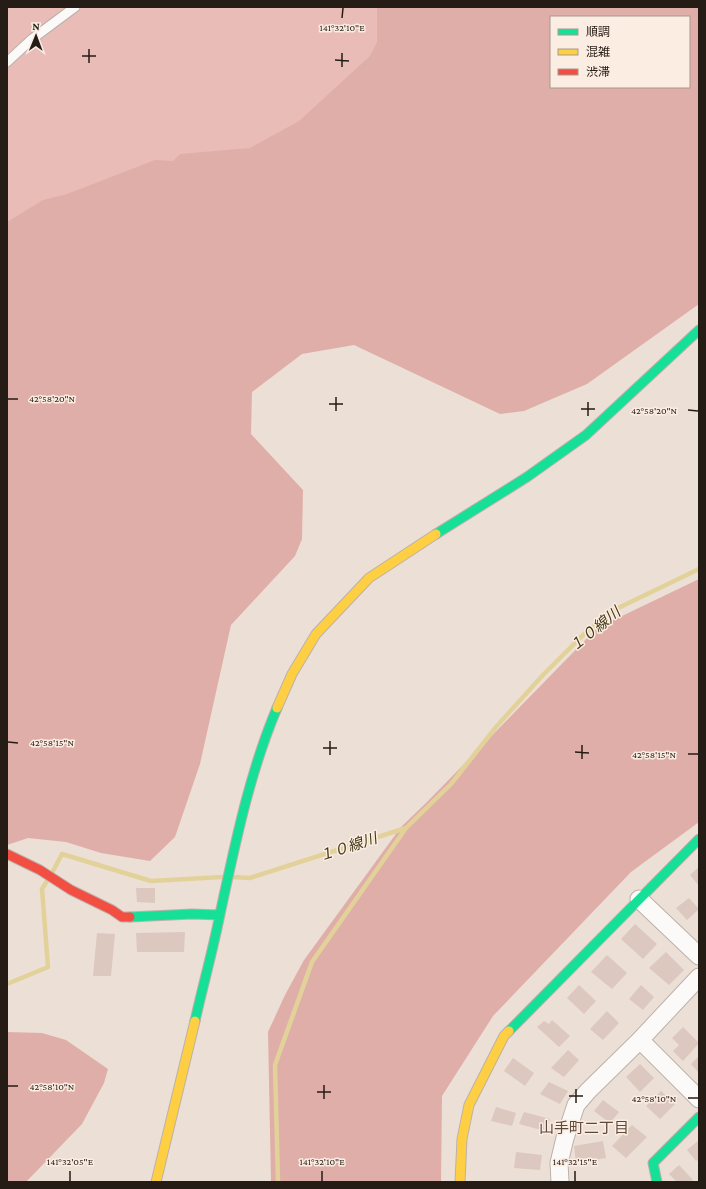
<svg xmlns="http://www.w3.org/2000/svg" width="706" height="1189" font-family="'Crimson Pro','Noto Sans JP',serif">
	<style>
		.green { fill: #e9bcb7 }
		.forest { fill: #e0aea9; fill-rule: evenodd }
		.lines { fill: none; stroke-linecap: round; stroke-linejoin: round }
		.stream { stroke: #e2d29a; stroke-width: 4.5 }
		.building { fill: #dcc8bf }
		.lane-casing { stroke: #bcb1ab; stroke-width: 11 }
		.street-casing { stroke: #bcb1ab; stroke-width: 19 }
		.fast-casing { stroke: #bcb1ab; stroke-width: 11 }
		.slow-casing { stroke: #bcb1ab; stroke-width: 11 }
		.jam-casing { stroke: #bcb1ab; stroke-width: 11 }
		.lane { stroke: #fcfaf9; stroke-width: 9 }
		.street { stroke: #fcfaf9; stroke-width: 17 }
		.fast { stroke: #16e098; stroke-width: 9 }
		.slow { stroke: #ffcf43; stroke-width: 9 }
		.jam { stroke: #f24e42; stroke-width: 9 }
		.ticks { fill: none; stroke: #251c16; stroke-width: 1.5 }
		.labels { text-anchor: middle; stroke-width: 3; stroke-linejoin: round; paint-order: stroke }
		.water-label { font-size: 15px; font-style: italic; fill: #413a18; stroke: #fcede2 }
		.neighbourhood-label { font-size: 15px; fill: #5d493a; stroke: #fcede2 }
		.ticks-label { font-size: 10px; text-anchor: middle; fill: #251c16; stroke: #fcede2; stroke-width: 3; stroke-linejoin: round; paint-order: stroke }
	</style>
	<rect width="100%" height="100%" fill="#ecdfd6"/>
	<!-- green -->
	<path class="green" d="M7 7H699L689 17H551L7 384Z"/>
	<!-- forest -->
	<path class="forest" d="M377 7H699V304L587 384 524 411 500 414 354 345 302 354 252 392 251 434 303 490 302 539 295 556 231 625 200 764 175 837 150 861 101 853 66 842 28 838 7 845V222L43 200 67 194 155 160 173 161 180 154 250 148 299 121 370 56 377 42ZM551 17H689V87H551Z
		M699 579V822L631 872 493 1016 442 1096 441 1182H271L268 1032 285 995 304 960 401 827 426 803 597 628Z
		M7 1032 42 1033 66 1040 108 1069 104 1083 82 1124 26 1182H7Z"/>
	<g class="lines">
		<!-- stream -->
		<path class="stream" d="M53 871 62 854 151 881 222 877
			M233 877 250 878 406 828 451 784 496 727 543 675 584 634 612 611 699 569
			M7 984 48 967 42 889 47 881
			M278 1182 275 1065 312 962 406 828"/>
	</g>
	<!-- building -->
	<path class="building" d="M699 867V886L690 875Z
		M136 888H155V903L137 902Z
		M689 898 699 909 687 920 676 908Z
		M635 924 657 944 643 959 621 939Z
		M185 932 184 952H137L136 933Z
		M97 933 115 934 111 976H93Z
		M666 952 684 970 669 985 649 968Z
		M607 955 627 973 612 989 591 972Z
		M579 985 596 1001 584 1014 567 998Z
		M641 985 654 997 643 1010 629 999Z
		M607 1011 619 1023 603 1040 590 1029Z
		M552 1020 570 1036 559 1047 537 1027 544 1021 549 1024Z
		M683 1027 699 1043 683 1061 673 1051 679 1045 672 1038Z
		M568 1050 579 1060 564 1077 551 1068Z
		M699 1056V1073L691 1064Z
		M513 1058 534 1073 525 1086 504 1071Z
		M640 1064 654 1078 640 1092 626 1077Z
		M549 1082 568 1091 560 1104 540 1094Z
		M661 1091 675 1104 660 1119 646 1106Z
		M603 1100 619 1112 610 1123 594 1111Z
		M496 1107 516 1113 512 1126 491 1121Z
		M524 1112 550 1119 545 1131 519 1124Z
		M632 1125 647 1137 626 1158 612 1146Z
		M699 1140V1159L696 1161 687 1150Z
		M603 1141 606 1158 576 1163 574 1146Z
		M516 1152 542 1155 540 1170 514 1168Z
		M679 1165 693 1180 690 1182H677L669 1174Z"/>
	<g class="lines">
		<defs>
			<path id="lane" d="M7 62 32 39 75 7"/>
			<path id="street" d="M639 899 699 956
				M640 1040 699 1099
				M560 1182 559 1163 565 1138 576 1105 588 1091 640 1040 699 977"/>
			<path id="fast" d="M436 534 527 477 586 435 699 330
				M130 917 192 914 220 915
				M195 1021C203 985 213 950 220 914 235 845 249 774 277 708
				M509 1031 699 839
				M657 1182 653 1163 699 1117"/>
			<path id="slow" d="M277 708 292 674 316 634 369 578 436 534
				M156 1182 195 1021
				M460 1182 462 1139 469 1105 504 1036 509 1031"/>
			<path id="jam" d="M7 854 40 870 71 890 112 910 122 917H130"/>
		</defs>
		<!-- lane casing -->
		<use href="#lane" class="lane-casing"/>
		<!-- street casing -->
		<use href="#street" class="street-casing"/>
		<!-- fast casing -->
		<use href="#fast" class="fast-casing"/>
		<!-- slow casing -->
		<use href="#slow" class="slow-casing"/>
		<!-- jam casing -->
		<use href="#jam" class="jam-casing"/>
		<!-- lane -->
		<use href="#lane" class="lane"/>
		<!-- street -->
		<use href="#street" class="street"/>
		<!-- fast -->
		<use href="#fast" class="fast"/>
		<!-- slow -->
		<use href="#slow" class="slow"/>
		<!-- jam -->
		<use href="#jam" class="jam"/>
	</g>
	<!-- ticks -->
	<path class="ticks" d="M342 18 343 8M82 56H96M335 60 349 61M89 63V49M342 67V53M8 399H18M329 404H343M581 409H595M688 410 698 411M336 411V397M588 416V402M8 742 18 743M323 748H337M575 752 589 753M688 754H698M330 755V741M582 759V745M8 1086H18M317 1092H331M569 1096H583M688 1098H698M324 1099V1085M576 1103V1089M70 1181V1171M322 1181V1171M575 1181V1171"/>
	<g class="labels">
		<!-- water labels -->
		<g class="water-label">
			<text transform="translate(595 629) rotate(-39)" y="5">１０線川</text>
			<text transform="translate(348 847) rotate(-18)" y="5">１０線川</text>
		</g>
		<!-- neighbourhood labels -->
		<g class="neighbourhood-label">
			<text x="584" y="1133">山手町二丁目</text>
		</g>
	</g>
	<g class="ticks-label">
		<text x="342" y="31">141°32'10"E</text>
		<text x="52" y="402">42°58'20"N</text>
		<text x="654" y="414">42°58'20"N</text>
		<text x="52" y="746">42°58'15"N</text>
		<text x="654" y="758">42°58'15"N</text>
		<text x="52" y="1090">42°58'10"N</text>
		<text x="654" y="1102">42°58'10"N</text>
		<text x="70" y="1165">141°32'05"E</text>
		<text x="322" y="1165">141°32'10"E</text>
		<text x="575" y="1165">141°32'15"E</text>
	</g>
	<!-- border -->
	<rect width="706" height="1189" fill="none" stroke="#251c16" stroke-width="16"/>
	<!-- legend -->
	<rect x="550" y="16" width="140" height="72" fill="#fcede2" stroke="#a69990"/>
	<rect x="558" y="29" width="20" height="6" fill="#16e098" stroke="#a69990"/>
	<text x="586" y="36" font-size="12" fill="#251c16">順調</text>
	<rect x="558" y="49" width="20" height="6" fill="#ffcf43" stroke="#a69990"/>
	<text x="586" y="56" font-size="12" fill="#251c16">混雑</text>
	<rect x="558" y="69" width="20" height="6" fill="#f24e42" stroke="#a69990"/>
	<text x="586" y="76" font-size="12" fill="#251c16">渋滞</text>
	<!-- north arrow -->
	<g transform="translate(36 36) rotate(1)" stroke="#fcede2" stroke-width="3" paint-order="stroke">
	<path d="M0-3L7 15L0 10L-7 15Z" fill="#251c16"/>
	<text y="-6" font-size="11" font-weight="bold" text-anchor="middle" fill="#251c16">N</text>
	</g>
</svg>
